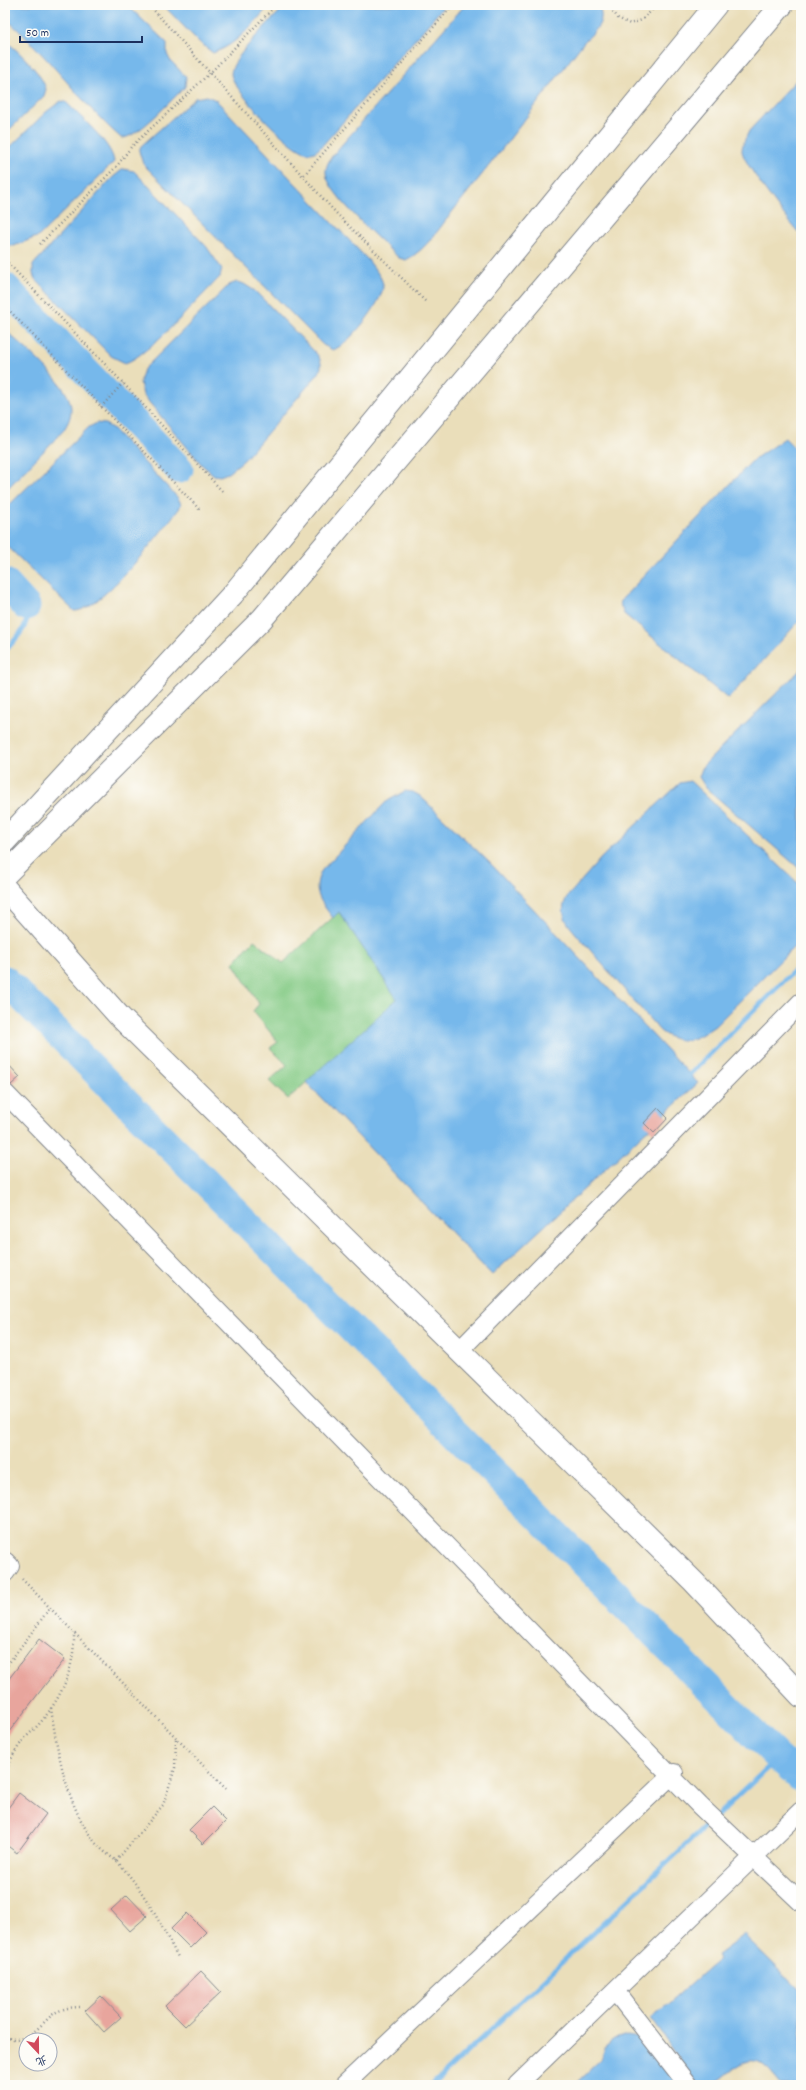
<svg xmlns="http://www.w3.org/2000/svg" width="806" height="2090" font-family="Dekko,'LXGW WenKai TC',sans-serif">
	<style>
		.green { fill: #85cb86; stroke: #507d72 }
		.water { fill: #76b8eb; stroke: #4874a4 }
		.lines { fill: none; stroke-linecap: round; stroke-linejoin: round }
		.stream { stroke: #76b8eb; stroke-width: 5 }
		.river { stroke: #76b8eb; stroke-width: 29 }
		.building { fill: #e8a59d }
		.minor-casing { stroke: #82868c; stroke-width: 20 }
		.tertiary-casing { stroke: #82868c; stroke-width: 24 }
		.trunk-casing { stroke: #82868c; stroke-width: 24 }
		.path { stroke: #82868c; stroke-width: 2.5; stroke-dasharray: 1 3; stroke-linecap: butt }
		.minor { stroke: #fff; stroke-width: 18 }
		.tertiary { stroke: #fff; stroke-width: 22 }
		.trunk { stroke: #fff; stroke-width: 22 }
	</style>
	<rect width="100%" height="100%" fill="#fdfcf7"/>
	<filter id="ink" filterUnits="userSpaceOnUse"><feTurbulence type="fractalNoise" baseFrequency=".025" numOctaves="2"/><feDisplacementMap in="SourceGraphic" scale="8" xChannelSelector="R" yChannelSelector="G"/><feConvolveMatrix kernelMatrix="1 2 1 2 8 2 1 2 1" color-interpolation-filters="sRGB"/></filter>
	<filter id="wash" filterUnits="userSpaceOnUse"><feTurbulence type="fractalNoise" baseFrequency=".012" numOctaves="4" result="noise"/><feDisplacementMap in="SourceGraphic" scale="16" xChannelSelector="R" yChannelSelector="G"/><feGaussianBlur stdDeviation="0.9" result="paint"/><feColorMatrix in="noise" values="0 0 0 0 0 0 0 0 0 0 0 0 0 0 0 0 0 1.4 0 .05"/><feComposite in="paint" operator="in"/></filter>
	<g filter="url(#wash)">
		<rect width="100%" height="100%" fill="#eadeba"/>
		<!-- green -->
		<path class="green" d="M339 912 398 999 288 1099 269 1081 287 1065 270 1048 278 1042 253 1011 259 1004 233 963 254 940 283 963Z"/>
		<!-- water -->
		<path class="water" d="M5 5H127L167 43V54L170 60 186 77 185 87C173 98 136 140 121 138 79 101 47 54 5 18Z
			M163 5H270C254 23 237 45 213 53L200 43Z
			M286 5H445L330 137C324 143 317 154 309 153 293 153 232 89 231 74 231 58 274 18 286 5Z
			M465 5H598C607 22 595 31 583 43 541 98 500 153 456 207 442 224 427 250 406 260L399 258C384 244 326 192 326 173 325 164 333 155 338 149Z
			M5 40C18 51 41 72 46 89L44 96 5 134Z
			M801 75V235C791 225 743 163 742 151 742 144 746 138 749 131Z
			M207 96 216 100 369 261C374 269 382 276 383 285 384 301 349 345 333 350L323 345 143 164 139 151 141 146 195 98Z
			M61 101 66 102C78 115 113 144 114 162L39 236 14 246 6 245 5 152 46 112Z
			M123 169 134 171 206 246 222 269 220 277C201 296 147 357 125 363L111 356 35 279 33 274V265L112 178Z
			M237 282 244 284 255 291 316 353C321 360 323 364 319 373L244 460 228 473 220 476 214 475 202 465 143 395 140 382 144 369 229 285Z
			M5 330C22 346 71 385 71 408 71 418 68 423 63 431L5 491Z
			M97 423 105 424 112 428 178 498 181 504 179 509C161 531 101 612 74 611L5 544V509L89 427Z
			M785 438 801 455V619L728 699 624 614 620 604 622 599 753 460Z
			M801 669V870L706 788 699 777 703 766Z
			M690 781 801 886V940L715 1026C694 1040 682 1047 660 1031L572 929C564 919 560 910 567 897L602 857 680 783Z
			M405 791 413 792 420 796 490 863 698 1083 492 1275 306 1082 397 999 339 912 333 918C320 901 311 890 322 870L386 802Z
			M744 1935 801 1991V2085H782C776 2078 768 2067 760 2063 742 2053 725 2079 711 2084 707 2086 703 2085 698 2085L651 2018C675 1999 696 1978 719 1959L717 1955Z
			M627 2035 639 2037 649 2044 681 2085H575L600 2061 604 2048 615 2039Z"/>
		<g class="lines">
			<!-- stream -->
			<path class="stream" d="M5 651C17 637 32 625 26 606
				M688 1076 801 964
				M795 1772 801 1766
				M432 2085 778 1758"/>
			<!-- river -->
			<path class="river" d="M5 287 179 469
				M5 583 26 606
				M5 980 778 1758 801 1778"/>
		</g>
		<g id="blocks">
			<!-- building -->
			<path class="building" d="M5 1061 20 1077 11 1085 5 1083Z
				M658 1108 668 1118 654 1133 644 1123Z
				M39 1639 65 1659 5 1737V1684Z
				M19 1793 46 1814 17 1853 5 1844V1812Z
				M212 1807 226 1821 203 1844 189 1830Z
				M127 1895 147 1916 130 1931 111 1910Z
				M187 1913 206 1932 190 1948 171 1929Z
				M201 1971 221 1992 185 2026 165 2006Z
				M101 1996 121 2017 104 2032 85 2011Z"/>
		</g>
	</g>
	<g filter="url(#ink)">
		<use href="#blocks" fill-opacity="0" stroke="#82868c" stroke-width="1"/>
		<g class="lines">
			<defs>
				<path id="minor" d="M5 1093 700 1806 801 1902
					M459 1351 801 1002
					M5 1561 10 1566 5 1573
					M615 1991 688 2085
					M344 2085 674 1773
					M517 2085 801 1811"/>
				<path id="tertiary" d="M5 888 120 1017 694 1582 801 1696"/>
				<path id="trunk" d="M5 841 233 594 716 5
					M5 875 262 619 782 5"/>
			</defs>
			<!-- minor casing -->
			<use href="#minor" class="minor-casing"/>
			<!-- tertiary casing -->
			<use href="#tertiary" class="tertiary-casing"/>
			<!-- trunk casing -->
			<use href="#trunk" class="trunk-casing"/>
			<!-- path -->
			<path class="path" d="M149 5 337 214 427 303
				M608 5 618 18 630 24 642 20 657 5
				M304 175 453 5
				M40 244 117 166 131 147 210 73 276 5
				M5 260 123 383 223 492
				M5 306 201 511
				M101 407 123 383
				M22 1579 226 1789
				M5 1668 50 1608
				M51 1708C57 1751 67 1806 94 1841 102 1852 115 1858 123 1868 147 1896 162 1927 179 1959
				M5 1773C9 1763 14 1752 21 1743 26 1736 34 1730 40 1723 62 1697 75 1668 74 1633
				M116 1861 163 1805 175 1768 176 1739
				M5 2037C27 2045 38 2027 52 2015 61 2008 72 2007 82 2007"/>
			<!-- minor -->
			<use href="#minor" class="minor"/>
			<!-- tertiary -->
			<use href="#tertiary" class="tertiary"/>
			<!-- trunk -->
			<use href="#trunk" class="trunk"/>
		</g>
	</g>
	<!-- margin -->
	<rect width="806" height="2090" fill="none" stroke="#fdfcf7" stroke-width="20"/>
	<!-- north arrow -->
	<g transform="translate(38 2052) rotate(158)"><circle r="19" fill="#fdfcf7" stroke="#a3aaba"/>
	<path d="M0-3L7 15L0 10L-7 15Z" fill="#d1495b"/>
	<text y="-6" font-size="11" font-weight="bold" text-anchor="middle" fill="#1b2f5e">北</text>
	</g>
	<!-- scale -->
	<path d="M20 36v6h122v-6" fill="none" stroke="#1b2f5e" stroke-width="2"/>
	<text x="26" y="36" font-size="12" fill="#1b2f5e" stroke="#fdfcf7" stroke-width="3" paint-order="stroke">50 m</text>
</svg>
